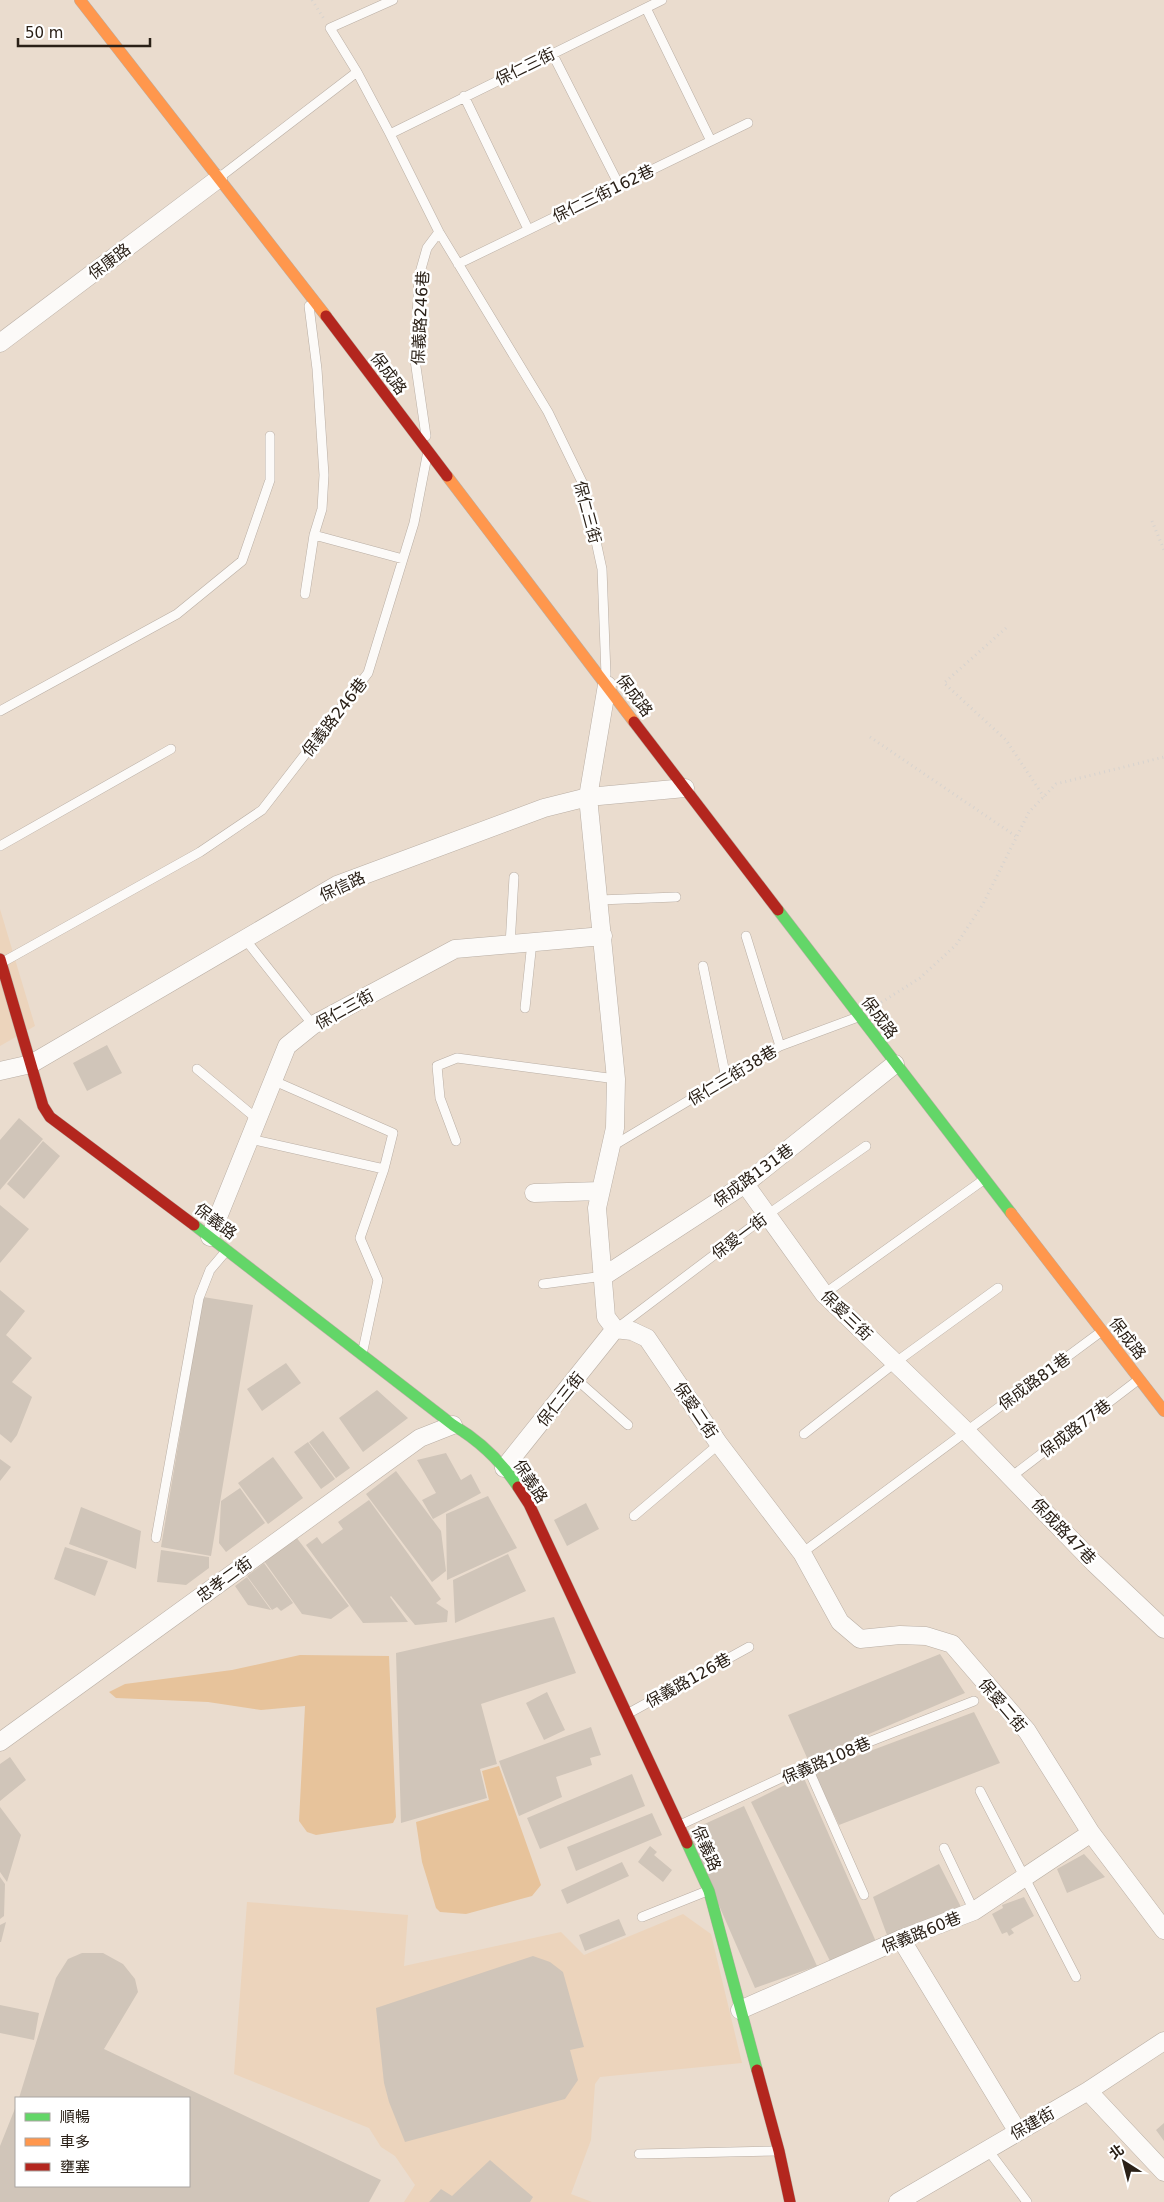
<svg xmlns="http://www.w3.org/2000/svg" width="1164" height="2202" font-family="'DejaVu Sans','Noto Sans TC',sans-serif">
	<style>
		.built { fill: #ecd4bc }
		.green { fill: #e7c39b }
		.building { fill: #d0c5b9 }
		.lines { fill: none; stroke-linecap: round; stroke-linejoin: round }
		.lane-casing { stroke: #b9aea4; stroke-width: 10 }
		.street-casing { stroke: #b9aea4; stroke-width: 19 }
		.fast-casing { stroke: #b9aea4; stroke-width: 12 }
		.slow-casing { stroke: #b9aea4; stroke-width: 12 }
		.jam-casing { stroke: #b9aea4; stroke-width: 12 }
		.path { stroke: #d7d3cf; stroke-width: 3; stroke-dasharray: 1 4; stroke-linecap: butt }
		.lane { stroke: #fcfaf8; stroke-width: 9 }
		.street { stroke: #fcfaf8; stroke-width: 18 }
		.fast { stroke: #63d668; stroke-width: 11 }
		.slow { stroke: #ff974d; stroke-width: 11 }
		.jam { stroke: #b3261e; stroke-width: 11 }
		.labels { text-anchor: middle; stroke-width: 5; stroke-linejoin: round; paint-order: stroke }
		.street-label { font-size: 16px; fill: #2a2017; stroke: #fff }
	</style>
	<rect width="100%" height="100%" fill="#eadcce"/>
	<!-- built -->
	<path class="built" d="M0 909 35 1026 0 1046Z
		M247 1902 408 1915 404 1966 561 1932 584 1955 683 1914 711 1934 742 2063 600 2077 595 2084 591 2140 571 2194 592 2202H404L415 2185 395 2156 381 2147 369 2128 234 2074Z"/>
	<!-- green -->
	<path class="green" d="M300 1655 389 1656 396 1817 393 1823 316 1835 307 1832 299 1821 305 1706 261 1710 208 1702 116 1698 109 1692 125 1684 232 1670Z
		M499 1766 541 1885 532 1896 466 1914 440 1912 436 1908 422 1862 416 1822 489 1800 482 1771Z"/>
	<!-- building -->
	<path class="building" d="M107 1045 122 1073 87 1091 73 1063Z
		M19 1118 43 1139 0 1190V1140Z
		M43 1141 60 1156 24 1199 7 1184Z
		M0 1205 29 1229 0 1263Z
		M0 1290 25 1311 6 1335 32 1358 12 1382 32 1397 17 1435 11 1443 0 1434Z
		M203 1297 253 1305 211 1556 161 1547Z
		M286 1363 301 1383 262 1411 247 1389Z
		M377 1390 408 1418 363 1452 339 1418Z
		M323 1431 350 1468 336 1478 309 1442Z
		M308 1442 335 1479 321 1489 294 1452Z
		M446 1453 461 1480 471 1474 481 1493 433 1519 422 1500 436 1493 417 1460Z
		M273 1457 303 1498 268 1524 238 1483Z
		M0 1459 11 1467 0 1481Z
		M396 1471 441 1531 446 1571 432 1582 366 1494Z
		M240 1488 265 1523 226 1552 219 1543 221 1501Z
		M488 1496 517 1548 447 1580 446 1514Z
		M369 1500 441 1599 436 1603 448 1611 447 1622 415 1625 391 1596 390 1597 408 1622 363 1623 306 1545 317 1537 322 1544 343 1529 338 1522Z
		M586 1503 599 1529 567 1546 554 1520Z
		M81 1507 141 1531 136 1569 69 1544Z
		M296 1537 349 1606 331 1619 302 1614 264 1561Z
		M65 1547 108 1561 95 1596 54 1579Z
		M161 1550 209 1557V1568L186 1585 157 1582Z
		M508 1554 526 1591 455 1623 453 1580Z
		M264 1563 293 1603 281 1611 277 1607 272 1610 247 1576Z
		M247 1577 271 1610 248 1605 235 1586Z
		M554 1617 576 1673 481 1704 497 1764 480 1769 487 1798 401 1823 396 1653Z
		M940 1654 965 1693 808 1760 788 1715Z
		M547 1692 565 1730 544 1740 526 1703Z
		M974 1712 1000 1763 839 1825 814 1772Z
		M591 1727 601 1755 590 1758 592 1765 556 1777 562 1797 519 1816 499 1761Z
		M10 1757 26 1780 0 1801V1764Z
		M632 1774 645 1806 540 1849 527 1818Z
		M803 1776 877 1944 830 1961 751 1802Z
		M744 1806 817 1966 755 1988 687 1832Z
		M0 1807 21 1835 7 1882 0 1872Z
		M652 1813 662 1835 576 1871 567 1847Z
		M650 1846 657 1852 654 1855 672 1870 663 1882 638 1862Z
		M1084 1854 1105 1877 1067 1893 1057 1869Z
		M622 1862 629 1876 567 1904 561 1890Z
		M939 1864 961 1907 887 1935 873 1897Z
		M0 1877 5 1884 4 1916 0 1919Z
		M1024 1897 1034 1916 1011 1929 1014 1933 1009 1936 1007 1932 1002 1934 992 1914 1003 1908 1002 1905Z
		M619 1919 626 1935 585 1951 579 1935Z
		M6 1922 1 1942H0V1925Z
		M82 1953H103L123 1964 135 1979 138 1992 104 2049 381 2180 369 2202H0V2146L16 2106V2186H189V2098H19L56 1978 68 1959Z
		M533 1956 550 1962 563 1972 584 2047 570 2050 578 2080 565 2099 405 2142 389 2102 384 2083 376 2008Z
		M0 2005 39 2013 34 2040 0 2033Z
		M1164 2123V2141L1156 2130Z
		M490 2160 533 2197 530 2202H429L441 2189 452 2196Z"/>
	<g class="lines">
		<defs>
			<path id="lane" d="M393 0 330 28 357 72 390 134 439 232 548 412 584 486 602 569 606 675
				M646 8 711 141
				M552 53 619 185
				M464 96 528 229
				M390 134 662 0
				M220 177 357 72
				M458 264 748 123
				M426 436 415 360 419 276 427 248 439 232
				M314 535 403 559
				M305 594 314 535 322 509 324 475 317 369 309 306
				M0 711 177 614 242 561 270 480V436
				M0 846 171 749
				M599 900 676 897
				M746 936 780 1046
				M245 939 313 1025
				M510 945 514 877
				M3 962 200 852 262 810 368 673 414 523 427 456
				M703 966 726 1078
				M525 1008 532 942
				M197 1069 257 1119
				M272 1080 393 1133 384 1169 360 1238 378 1280 363 1350
				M250 1139 384 1169
				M456 1141 440 1098 437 1066 457 1058 616 1079
				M611 1147 780 1046 858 1017
				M543 1284 604 1276
				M824 1294 982 1181
				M616 1329 767 1215 866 1146
				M576 1379 628 1425
				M804 1434 896 1362 998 1288
				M1011 1477 1138 1380
				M634 1516 719 1444
				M156 1538 199 1298 210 1270 227 1250
				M802 1553 1102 1331
				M629 1713 749 1647
				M807 1766 864 1895
				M980 1791 1076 1977
				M680 1825 807 1766 974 1701
				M944 1848 974 1911
				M642 1917 707 1891
				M988 2150 1027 2202
				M639 2154 778 2151"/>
			<path id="street" d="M0 343 218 179
				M607 685 588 797 616 1079 615 1128 597 1208 606 1317 615 1329 632 1331 647 1338 719 1444 802 1553 840 1622 860 1639 900 1635 926 1636 952 1644 1027 1731 1091 1833 1164 1930
				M0 1071 31 1064 337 885 544 808 588 797 685 788
				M745 1184 824 1294 966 1431 1094 1563 1164 1629
				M534 1193 601 1191
				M210 1237 287 1046 313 1025 455 949 603 936
				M604 1276 745 1184 895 1064
				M504 1468 615 1329
				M0 1742 420 1438 453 1425
				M901 1939 1018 2132
				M740 2010 901 1939 974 1911 1091 1833
				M1088 2091 1164 2172
				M898 2202 1088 2091 1164 2041"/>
			<path id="fast" d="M778 910 1011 1213
				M194 1225 453 1425C480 1441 501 1461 518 1487
				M687 1843 709 1891 757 2070"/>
			<path id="slow" d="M80 0 326 316
				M447 476 634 722
				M1011 1213 1164 1411"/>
			<path id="jam" d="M326 316 447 476
				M634 722 778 910
				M0 959 43 1106 50 1117 194 1225
				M518 1487 529 1504 687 1843
				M757 2070 779 2151 790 2202"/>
		</defs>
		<!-- lane casing -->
		<use href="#lane" class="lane-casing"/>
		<!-- street casing -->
		<use href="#street" class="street-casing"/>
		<!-- fast casing -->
		<use href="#fast" class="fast-casing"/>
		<!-- slow casing -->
		<use href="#slow" class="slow-casing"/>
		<!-- jam casing -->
		<use href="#jam" class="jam-casing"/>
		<!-- path -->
		<path class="path" d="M312 0 324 19
			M1152 521 1164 550
			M1006 628 944 683 1006 740 1044 797
			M870 737 1017 837
			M877 1005 920 978 956 945 983 904 1029 812 1056 784 1164 757"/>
		<!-- lane -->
		<use href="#lane" class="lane"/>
		<!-- street -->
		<use href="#street" class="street"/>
		<!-- fast -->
		<use href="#fast" class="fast"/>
		<!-- slow -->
		<use href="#slow" class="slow"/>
		<!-- jam -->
		<use href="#jam" class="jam"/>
	</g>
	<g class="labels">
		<!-- street labels -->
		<g class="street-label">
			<text transform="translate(525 66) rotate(-26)" y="6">保仁三街</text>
			<text transform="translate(603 193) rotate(-26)" y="6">保仁三街162巷</text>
			<text transform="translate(109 261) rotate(-37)" y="6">保康路</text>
			<text transform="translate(420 318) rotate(-87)" y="6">保義路246巷</text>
			<text transform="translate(389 373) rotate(53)" y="6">保成路</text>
			<text transform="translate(588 512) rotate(75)" y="6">保仁三街</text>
			<text transform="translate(635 695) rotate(53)" y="6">保成路</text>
			<text transform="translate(334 717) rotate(-52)" y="6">保義路246巷</text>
			<text transform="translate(342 886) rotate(-25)" y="6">保信路</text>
			<text transform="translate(344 1009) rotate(-29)" y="6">保仁三街</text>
			<text transform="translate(880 1017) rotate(53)" y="6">保成路</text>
			<text transform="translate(732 1075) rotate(-31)" y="6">保仁三街38巷</text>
			<text transform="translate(753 1175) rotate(-36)" y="6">保成路131巷</text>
			<text transform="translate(216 1221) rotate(37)" y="6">保義路</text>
			<text transform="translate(739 1236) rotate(-37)" y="6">保愛一街</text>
			<text transform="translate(847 1315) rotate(44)" y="6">保愛三街</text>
			<text transform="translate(1128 1338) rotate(52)" y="6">保成路</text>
			<text transform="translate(1034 1381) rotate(-36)" y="6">保成路81巷</text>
			<text transform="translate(560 1399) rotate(-51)" y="6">保仁三街</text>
			<text transform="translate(696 1410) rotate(56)" y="6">保愛二街</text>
			<text transform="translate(1075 1428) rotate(-37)" y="6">保成路77巷</text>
			<text transform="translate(531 1481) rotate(57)" y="6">保義路</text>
			<text transform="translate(1064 1531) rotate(46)" y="6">保成路47巷</text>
			<text transform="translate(224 1579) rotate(-36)" y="6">忠孝二街</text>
			<text transform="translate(688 1680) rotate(-29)" y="6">保義路126巷</text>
			<text transform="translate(1003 1705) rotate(50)" y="6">保愛二街</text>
			<text transform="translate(826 1760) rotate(-23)" y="6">保義路108巷</text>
			<text transform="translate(707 1848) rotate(66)" y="6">保義路</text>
			<text transform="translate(921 1932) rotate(-22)" y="6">保義路60巷</text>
			<text transform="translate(1032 2123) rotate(-30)" y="6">保建街</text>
		</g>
	</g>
	<!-- legend -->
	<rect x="15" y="2097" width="175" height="90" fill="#ffffff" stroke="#aaa6a2"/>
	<rect x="25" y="2113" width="25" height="8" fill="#63d668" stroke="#aaa6a2"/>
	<text x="60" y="2122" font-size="15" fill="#2a2017">順暢</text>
	<rect x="25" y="2138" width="25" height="8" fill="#ff974d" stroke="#aaa6a2"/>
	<text x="60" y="2147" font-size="15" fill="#2a2017">車多</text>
	<rect x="25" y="2163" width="25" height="8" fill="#b3261e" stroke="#aaa6a2"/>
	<text x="60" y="2172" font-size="15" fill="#2a2017">壅塞</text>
	<!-- north arrow -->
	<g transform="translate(1124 2162) rotate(324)" stroke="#ffffff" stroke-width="4" paint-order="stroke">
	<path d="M0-4L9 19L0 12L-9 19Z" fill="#2a2017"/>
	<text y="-8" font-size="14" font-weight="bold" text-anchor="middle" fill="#2a2017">北</text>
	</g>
	<!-- scale -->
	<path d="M18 38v8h132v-8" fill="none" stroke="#2a2017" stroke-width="2.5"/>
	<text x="25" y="38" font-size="15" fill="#2a2017" stroke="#ffffff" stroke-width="4" paint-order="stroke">50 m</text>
</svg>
